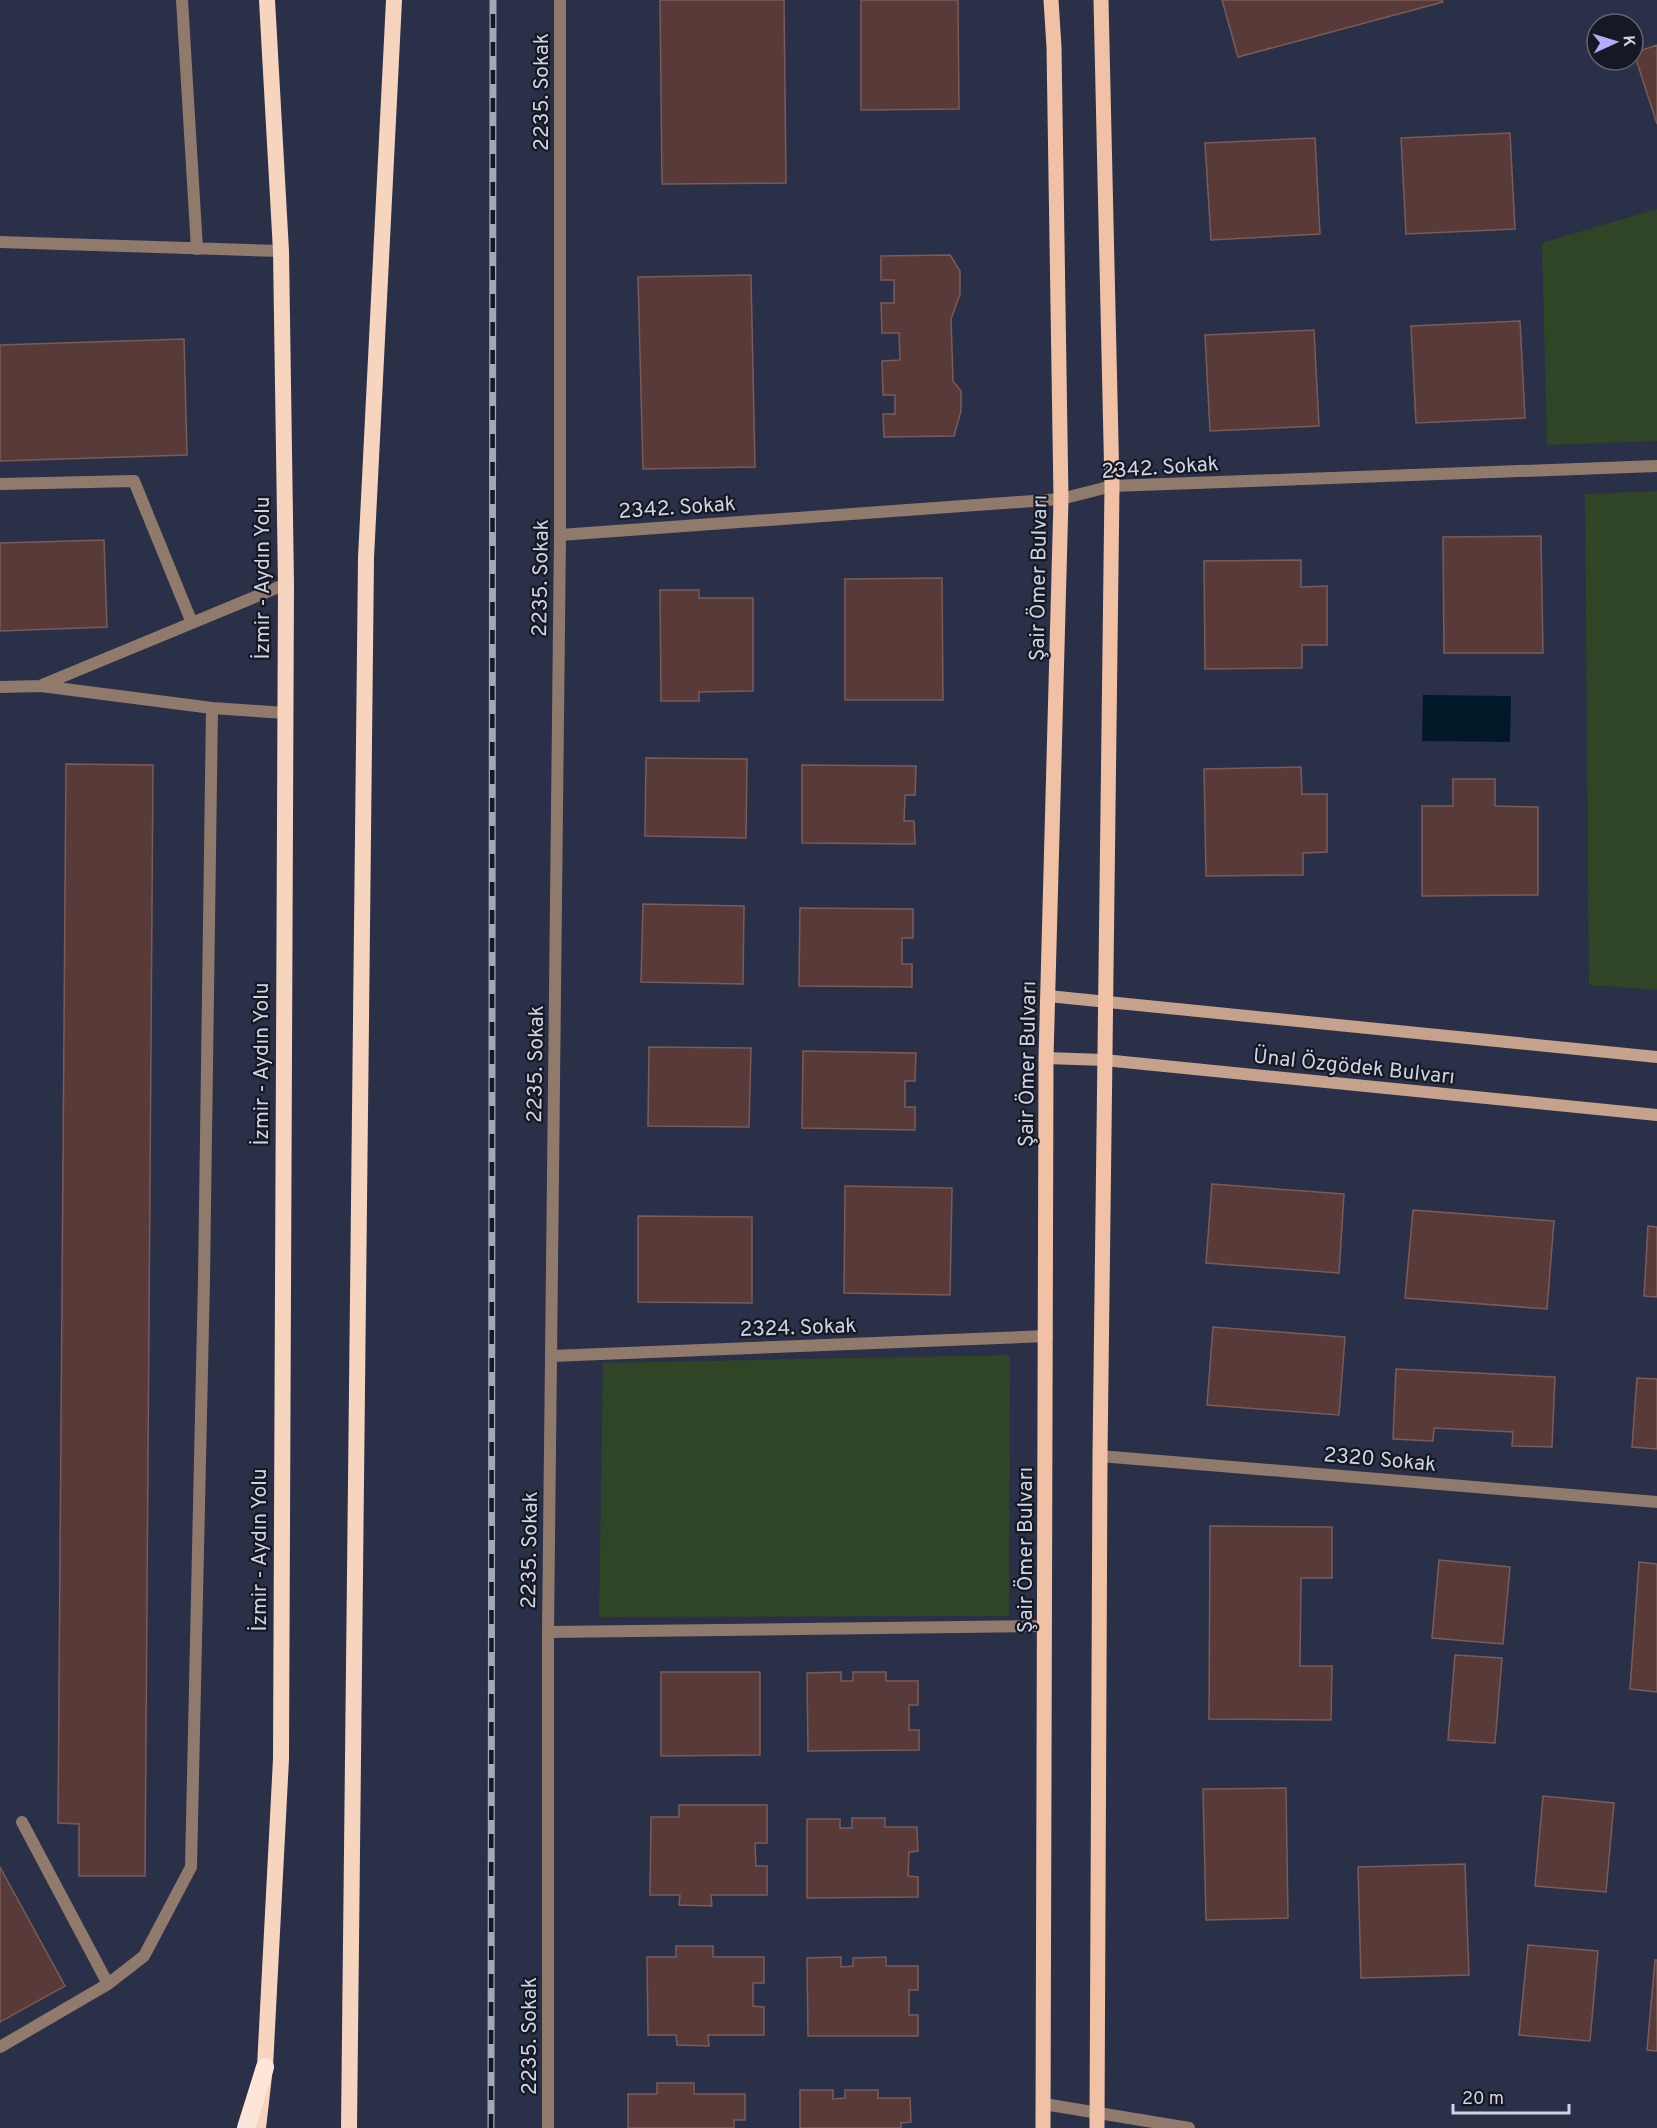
<svg xmlns="http://www.w3.org/2000/svg" width="1657" height="2128" font-family="Overpass,sans-serif">
	<style>
		.green { fill: #2f4525 }
		.water { fill: #001828 }
		.building { fill: #583a38; stroke: #7b5b58; stroke-width: 1.5 }
		.lines { fill: none; stroke-linecap: round; stroke-linejoin: round }
		.service { stroke: #907a6c; stroke-width: 12 }
		.minor { stroke: #907a6c; stroke-width: 12 }
		.tertiary { stroke: #907a6c; stroke-width: 12 }
		.secondary { stroke: #c6a28c; stroke-width: 12 }
		.primary { stroke: #f0c1a5; stroke-width: 15 }
		.trunk { stroke: #f6d4be; stroke-width: 16 }
		.motorway { stroke: #fde6d8; stroke-width: 18 }
		.rail-casing { stroke: #a2a8b9; stroke-width: 7 }
		.rail { stroke: #161923; stroke-width: 4.5; stroke-dasharray: 14; stroke-linecap: butt }
		.labels { text-anchor: middle; stroke-width: 4.5; stroke-linejoin: round; paint-order: stroke }
		.street-label { font-size: 21px; fill: #cfd4e3; stroke: #161923 }
	</style>
	<rect width="100%" height="100%" fill="#2a3048"/>
	<!-- green -->
	<path class="green" d="M1657 209V441L1547 445 1542 243Z
		M1657 491V990L1589 985 1585 494Z
		M1010 1355 1009 1616 599 1617 603 1363Z"/>
	<!-- water -->
	<path class="water" d="M1423 695 1511 696 1510 742 1422 741Z"/>
	<!-- building -->
	<path class="building" d="M660 0H784L786 183 662 184Z
		M861 0H958L959 109 861 110Z
		M1222 0H1442L1443 2 1238 57Z
		M1657 45V124L1634 53Z
		M1510 133 1515 229 1406 234 1401 138Z
		M1315 138 1320 234 1211 240 1205 143Z
		M950 255 960 271V294L951 319 953 381 961 391V411L954 436 884 437 883 414H895V395H883L882 361 900 360 899 333H882L881 303H894V280H881V256Z
		M751 275 755 467 643 469 638 277Z
		M1520 321 1525 418 1416 423 1411 326Z
		M1314 330 1319 426 1210 431 1205 335Z
		M184 339 187 455 0 461V345Z
		M1541 536 1543 653H1444L1443 537Z
		M104 540 107 627 0 631V543Z
		M1301 560V587L1327 586V645H1302V668L1205 669 1204 561Z
		M942 578 943 700H845V579Z
		M660 590H699V598H753V691L699 692V701H661Z
		M646 758 747 759 746 838 645 836Z
		M66 764 153 765 145 1876H79V1824L58 1823Z
		M802 765 916 766 915 795H905L904 821H914L915 844 802 843Z
		M1301 767 1302 794H1327V852L1303 853V875L1206 876 1204 769Z
		M1453 779H1495V806L1538 807V895L1422 896V806H1453Z
		M643 904 744 906 743 984 641 982Z
		M800 908 913 909V938H902V964H912V987L799 986Z
		M649 1047 751 1048 749 1127 648 1126Z
		M803 1051 916 1053 915 1081H905V1107H915V1130L802 1128Z
		M1212 1184 1344 1194 1339 1273 1206 1263Z
		M845 1186 952 1188 950 1295 844 1293Z
		M1413 1210 1554 1221 1547 1309 1405 1298Z
		M638 1216 752 1217V1303L638 1302Z
		M1648 1226 1657 1227V1297L1644 1296Z
		M1213 1327 1345 1337 1339 1415 1207 1405Z
		M1396 1369 1555 1377 1552 1447 1512 1446 1513 1432 1434 1428 1433 1441 1393 1439Z
		M1637 1378 1657 1379V1449L1632 1447Z
		M1210 1526 1332 1527V1578H1301L1300 1666H1332L1331 1720 1209 1719Z
		M1439 1560 1510 1567 1503 1644 1432 1638Z
		M1639 1562 1657 1564V1692L1630 1689Z
		M1455 1655 1502 1658 1495 1743 1448 1740Z
		M661 1672H760V1755L661 1756Z
		M841 1672V1681H853V1672H886V1681H918V1705H909V1730H919V1750L808 1751 807 1673Z
		M1286 1788 1288 1918 1206 1920 1203 1789Z
		M1543 1796 1614 1803 1606 1892 1535 1886Z
		M679 1805H767V1843H755L756 1866H767V1895H711L712 1906 679 1905 680 1895H650L651 1817H679Z
		M852 1818H885V1827H917L918 1851 909 1852 908 1876 918 1877V1897L807 1898V1819H840V1828H852Z
		M1465 1864 1469 1975 1361 1978 1358 1867Z
		M0 1867 65 1986 0 2022Z
		M1528 1945 1598 1951 1590 2041 1519 2035Z
		M676 1946H713V1957H764V1983H753V2006L764 2007V2035H708L709 2046 677 2045 676 2035H648L647 1957H676Z
		M841 1957V1967L853 1966V1958L886 1957V1966H918V1990H909V2015H918V2036H808L807 1958Z
		M1655 1960H1657V2051L1647 2050Z
		M657 2083H694V2094H745V2120H734V2128H628V2094H657Z
		M800 2090H833V2099L845 2098V2090H878V2098H910L911 2122 901 2123V2128H800Z"/>
	<g class="lines">
		<!-- service -->
		<path class="service" d="M0 484 134 481 192 623
			M42 685 286 584
			M0 687 41 686 212 708 285 713
			M22 1822 108 1984 144 1956 191 1867 204 1279 212 708
			M0 2047 108 1984"/>
		<!-- minor -->
		<path class="minor" d="M182 0 197 249
			M0 242 281 251
			M560 535 1061 499 1112 486 1657 466
			M551 1356 1047 1336
			M1100 1456 1657 1502
			M548 1632 1045 1626"/>
		<!-- tertiary -->
		<path class="tertiary" d="M1044 2104 1189 2128
			M548 2128V1632L560 535V0"/>
		<!-- secondary -->
		<path class="secondary" d="M1048 996 1657 1057
			M1046 1058 1104 1060 1657 1115"/>
		<!-- primary -->
		<path class="primary" d="M1043 2128 1046 1058 1061 499 1054 47 1051 0
			M1097 2128 1100 1456 1112 486 1101 0"/>
		<!-- trunk -->
		<path class="trunk" d="M258 2128 265 2067 281 1759 286 584 281 251 267 0
			M349 2128 366 558 394 0"/>
		<!-- motorway -->
		<path class="motorway" d="M246 2128 265 2067"/>
		<defs>
			<path id="rail" d="M491 2128 493 0"/>
		</defs>
		<!-- rail casing -->
		<use href="#rail" class="rail-casing"/>
		<!-- rail -->
		<use href="#rail" class="rail"/>
	</g>
	<g class="labels">
		<!-- street labels -->
		<g class="street-label">
			<text transform="translate(541 92) rotate(-90)" y="7">2235. Sokak</text>
			<text transform="translate(1160 467) rotate(-4)" y="7">2342. Sokak</text>
			<text transform="translate(677 507) rotate(-4)" y="7">2342. Sokak</text>
			<text transform="translate(262 578) rotate(-90)" y="7">İzmir - Aydın Yolu</text>
			<text transform="translate(540 578) rotate(-89)" y="7">2235. Sokak</text>
			<text transform="translate(1038 578) rotate(-89)" y="7">Şair Ömer Bulvarı</text>
			<text transform="translate(261 1064) rotate(-90)" y="7">İzmir - Aydın Yolu</text>
			<text transform="translate(535 1064) rotate(-89)" y="7">2235. Sokak</text>
			<text transform="translate(1027 1064) rotate(-89)" y="7">Şair Ömer Bulvarı</text>
			<text transform="translate(1354 1066) rotate(6)" y="7">Ünal Özgödek Bulvarı</text>
			<text transform="translate(798 1327) rotate(-2)" y="7">2324. Sokak</text>
			<text transform="translate(1380 1459) rotate(5)" y="7">2320 Sokak</text>
			<text transform="translate(259 1550) rotate(-90)" y="7">İzmir - Aydın Yolu</text>
			<text transform="translate(529 1550) rotate(-89)" y="7">2235. Sokak</text>
			<text transform="translate(1025 1550) rotate(-90)" y="7">Şair Ömer Bulvarı</text>
			<text transform="translate(529 2036) rotate(-90)" y="7">2235. Sokak</text>
		</g>
	</g>
	<!-- north arrow -->
	<g transform="translate(1615 42) rotate(86)"><circle r="28" fill="#161923" stroke="#606470" stroke-width="1.5"/>
	<path d="M0-4.5L10 22L0 15L-10 22Z" fill="#b4acf9"/>
	<text y="-9" font-size="16" font-weight="bold" text-anchor="middle" fill="#cfd4e3">K</text>
	</g>
	<!-- scale -->
	<path d="M1453 2104v9h116v-9" fill="none" stroke="#cfd4e3" stroke-width="3"/>
	<text x="1462" y="2104" font-size="18" fill="#cfd4e3" stroke="#161923" stroke-width="4.5" paint-order="stroke">20 m</text>
</svg>
